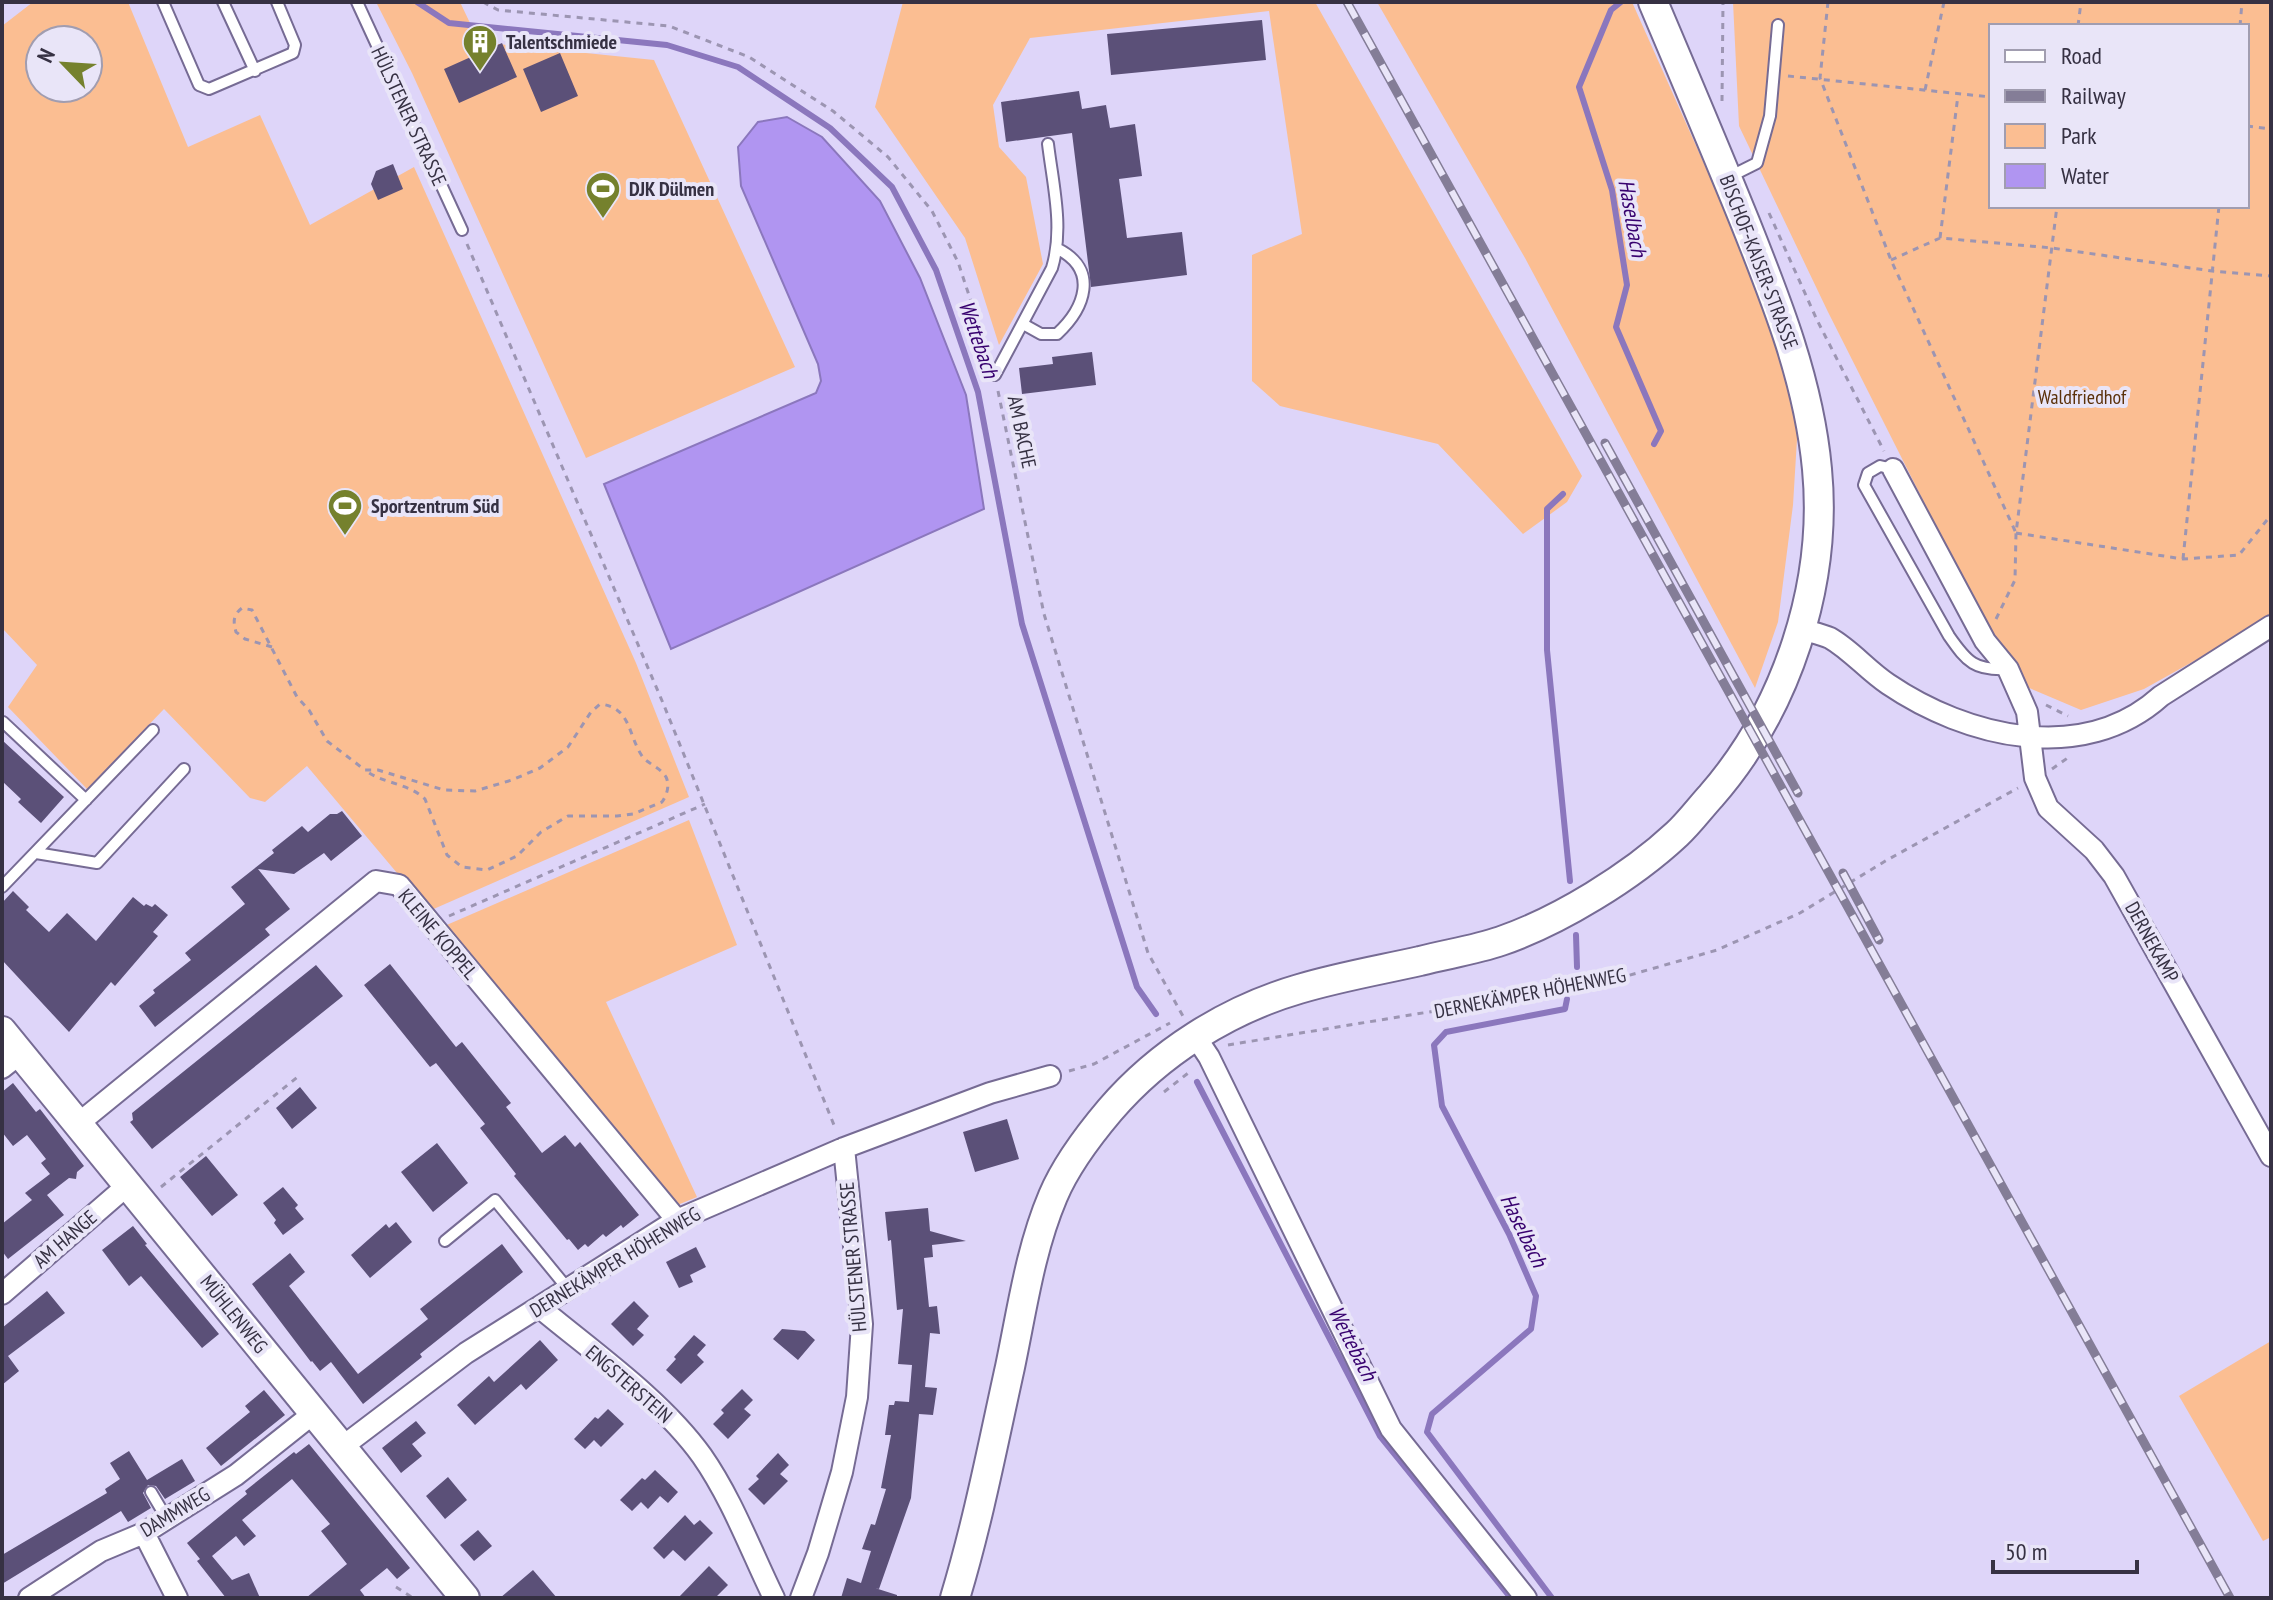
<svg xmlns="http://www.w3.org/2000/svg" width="2273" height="1600" font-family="'PT Sans Narrow',sans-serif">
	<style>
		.green { fill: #fbbe92; fill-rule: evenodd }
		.water { fill: #b095f1; stroke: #8b77bd; stroke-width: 2 }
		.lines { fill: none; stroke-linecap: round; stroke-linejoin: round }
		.stream { stroke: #8b77bd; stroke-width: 6 }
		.building { fill: #5b5078 }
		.lane-casing { stroke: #766b94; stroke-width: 14 }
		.street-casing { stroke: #766b94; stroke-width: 24 }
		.secondary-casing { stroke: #766b94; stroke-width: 32 }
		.path { stroke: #9c95b2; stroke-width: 3; stroke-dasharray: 6 6; stroke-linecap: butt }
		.lane { stroke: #fff; stroke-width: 10 }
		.street { stroke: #fff; stroke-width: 20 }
		.secondary { stroke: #fff; stroke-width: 28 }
		.rail-casing { stroke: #847d97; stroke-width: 9 }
		.rail { stroke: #e9e5f8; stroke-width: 6; stroke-dasharray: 18; stroke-linecap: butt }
		.labels { text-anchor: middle; stroke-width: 8; stroke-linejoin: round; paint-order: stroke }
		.poi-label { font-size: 20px; font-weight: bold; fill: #363143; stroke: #e9e5f8; text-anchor: start }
		.street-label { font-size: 20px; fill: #363143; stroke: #e9e5f8 }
		.park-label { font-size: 20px; fill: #5b310b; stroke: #e9e5f8 }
		.water-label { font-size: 22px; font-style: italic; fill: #38026f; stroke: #e9e5f8 }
	</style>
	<rect width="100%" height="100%" fill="#ded5f9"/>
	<!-- green -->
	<path class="green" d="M33 2H128L188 147 260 115 310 225 414 167 636 663 689 797 429 911 307 766 265 802 250 798 164 709 87 789 8 707 37 665 2 628V26ZM40 40H88V88H40Z
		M376 2H460L479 42 654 60 795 367 586 458 412 73Z
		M903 2H1315L1582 476 1567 502 1523 534 1438 444 1280 406 1252 381V255L1302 234 1269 11 1030 38 993 105 999 147 1026 177 1043 264 999 345 965 238 875 107Z
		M1377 2H1632L1763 296 1787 370 1798 423 1793 505 1778 622 1755 688 1525 258Z
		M1733 2H2271V618L2144 689 2081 710 2027 687 1987 627 1828 312 1739 126ZM1991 26H2247V206H1991Z
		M689 820 737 945 606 1002 697 1197 675 1206 442 927Z
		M2271 1341V1537L2263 1541 2179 1396Z"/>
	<!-- water -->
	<path class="water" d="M787 117 822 137 880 201 920 278 966 395 984 509 671 649 604 484 816 393 821 381 818 364 741 186 738 147 758 122Z"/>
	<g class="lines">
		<!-- stream -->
		<path class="stream" d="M417 2 449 23 667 45 738 67 830 128 892 187 936 270 978 392 1022 624 1137 987 1156 1014
			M1621 2 1611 10 1579 87 1612 190 1627 285 1616 327 1661 431 1654 444
			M1563 494 1547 509V650L1570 881
			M1576 935 1577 967
			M1197 1082 1380 1436 1511 1598
			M1552 1598 1427 1432 1432 1414 1531 1329 1536 1296 1509 1234 1442 1106 1434 1045 1446 1032 1565 1009 1567 999"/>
	</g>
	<!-- building -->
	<path class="building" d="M1262 20 1266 60 1111 75 1107 34Z
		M502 43 517 77 459 103 444 69Z
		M560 53 578 96 541 112 523 69Z
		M1079 91 1082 109 1106 105 1110 128 1135 124 1142 176 1119 179 1127 238 1182 232 1187 275 1091 287 1072 133 1006 142 1001 102Z
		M393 164 403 189 378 200 371 184 376 171Z
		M1092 352 1096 385 1022 394 1019 368 1053 364 1052 357Z
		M2 740 64 797 41 823 18 802 21 799 2 781Z
		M342 811 362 836 331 861 324 853 294 874 258 869 290 909 265 929 270 935 155 1027 139 1006 155 993 153 990 191 960 185 953 245 904 231 887 274 853 272 850 302 826 308 832 330 814H337Z
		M13 891 29 907 26 910 49 932 67 913 96 941 133 897 144 906 146 904 152 907 155 904 168 915 153 932 158 936 115 986 111 982 69 1032 2 960V903Z
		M390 964 456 1047 462 1042 511 1103 506 1107 542 1153 565 1135 575 1147 580 1142 639 1215 623 1228 621 1225 606 1237 603 1234 588 1247 585 1244 578 1250 569 1239 567 1240 514 1176 516 1174 480 1128 485 1124 436 1063 430 1067 364 985Z
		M316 965 343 996 152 1149 130 1122 133 1120 132 1113Z
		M13 1083 36 1112 40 1109 84 1166 77 1172 76 1179 69 1178 47 1195 64 1215 8 1259 2 1251V1224L32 1200 25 1193 50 1174 41 1163 46 1159 27 1135 13 1146 2 1132V1092Z
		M300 1087 317 1108 292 1129 276 1108Z
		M1007 1119 1019 1159 975 1172 963 1132Z
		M437 1143 468 1183 433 1212 401 1172Z
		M206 1156 238 1195 212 1216 180 1177Z
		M283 1187 298 1205 295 1208 304 1219 283 1235 274 1223 276 1220 263 1203Z
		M928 1208 930 1231 966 1241 932 1245 933 1257 924 1258 929 1307 937 1306 940 1334 930 1333 925 1387 937 1388 933 1415 919 1414 911 1498 879 1589 875 1588 897 1595V1598H841L847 1578 861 1583 871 1551 862 1549 871 1524 875 1525 886 1489 881 1488 891 1435H885L889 1405H894L895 1401 909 1402 912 1365 898 1364 903 1309 897 1310 891 1240 888 1241 885 1212Z
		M396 1222 412 1242 370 1278 351 1255 386 1224 389 1228Z
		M133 1226 147 1244 145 1245 219 1334 202 1348 141 1276 129 1286 102 1250Z
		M502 1244 523 1272 420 1354 422 1357 363 1404 331 1362 320 1371 312 1361 311 1362 252 1284 290 1253 305 1272 289 1286 358 1374 428 1319 420 1309Z
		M696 1247 706 1267 690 1275 693 1282 679 1288 666 1262Z
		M47 1291 65 1313 8 1356 19 1371 2 1385V1328Z
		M634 1301 649 1316 637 1329 644 1335 633 1346 611 1324Z
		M782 1329 805 1331 815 1340 798 1360 773 1339Z
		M694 1335 706 1345 697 1355 704 1362 681 1384 666 1370 676 1359 674 1357Z
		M540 1340 558 1360 526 1390 521 1384 475 1425 457 1405 489 1376 494 1382Z
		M742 1389 753 1400 744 1409 751 1415 728 1439 713 1424 724 1413 721 1410Z
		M264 1390 285 1415 221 1466 206 1448 250 1412 245 1406Z
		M608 1409 624 1424 601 1447 594 1440 585 1449 574 1439 595 1417 598 1419Z
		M416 1421 426 1433 412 1444 422 1456 401 1473 382 1448Z
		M309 1444 410 1568 397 1579 387 1568 360 1590 366 1598H306L347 1564 321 1531 330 1524 292 1479 242 1520 256 1536 244 1546 236 1536 212 1556 232 1580 249 1573 260 1598H226L197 1561 200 1559 187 1543 247 1494 245 1491 294 1452 296 1454Z
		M129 1451 147 1480 182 1459 195 1481 165 1499 156 1486 148 1485 143 1493 151 1508 128 1522 121 1511 2 1584V1555L107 1493 105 1489 120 1479 110 1463Z
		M778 1453 789 1465 780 1474 788 1481 764 1505 748 1489 759 1479 756 1476Z
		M655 1470 678 1492 668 1503 660 1496 648 1509 641 1502 632 1511 620 1500 642 1478 645 1480Z
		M448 1477 467 1500 445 1519 426 1496Z
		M685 1515 694 1525 700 1520 713 1533 685 1561 673 1550 664 1559 653 1548Z
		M478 1530 492 1546 474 1561 460 1545Z
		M709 1566 728 1585 715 1598H678Z
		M533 1570 557 1598H500Z"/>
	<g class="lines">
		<defs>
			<path id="lane" d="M163 2 199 85 209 89 293 53 295 45 277 2
				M223 2 255 71
				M357 2 462 230
				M1729 177 1757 163 1770 116 1778 25
				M1023 324 1041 334H1057C1085 308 1099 270 1058 249
				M995 375 1052 268C1064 228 1053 185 1048 144
				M1893 469 1880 466 1868 473 1864 485 1949 636C1967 662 1975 671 2008 669
				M3 722 86 800
				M36 853 97 863 184 769
				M2 887 153 730
				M445 1241 495 1200 568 1289
				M151 1492 167 1519"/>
			<path id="street" d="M1893 469 1985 641 2008 669 2027 712 2035 778 2048 808 2094 850 2114 876 2271 1156
				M1801 629C1810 632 1821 634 1830 638 1851 650 1867 670 1888 684 1966 737 2083 766 2161 696L2271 626
				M1195 1036 1209 1057 1391 1429 1526 1598
				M2 1068 21 1053
				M79 1123 376 881 399 885 677 1220
				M2 1294 129 1184
				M539 1307C593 1352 662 1400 702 1456 732 1499 751 1551 774 1598
				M342 1447 466 1353 677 1220 844 1148 990 1093 1050 1076
				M144 1533 177 1598
				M29 1598 101 1551 144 1533 236 1475 314 1413
				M801 1598 818 1553 842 1472 857 1397 862 1324 844 1148"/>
			<path id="secondary" d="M2 1031 465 1598
				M955 1598C978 1522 993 1444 1010 1367 1022 1310 1030 1250 1053 1196 1066 1165 1088 1136 1110 1110 1159 1053 1227 1010 1299 989 1339 977 1380 970 1420 961 1447 954 1475 950 1501 941 1559 921 1631 877 1677 834 1689 823 1700 808 1711 796 1787 709 1828 584 1817 469 1809 382 1777 302 1745 222 1715 148 1684 75 1653 2"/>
		</defs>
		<!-- lane casing -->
		<use href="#lane" class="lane-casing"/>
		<!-- street casing -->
		<use href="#street" class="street-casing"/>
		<!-- secondary casing -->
		<use href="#secondary" class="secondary-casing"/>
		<!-- path -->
		<path class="path" d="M483 2 498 10 669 26 749 57 833 111 888 157 932 211 958 262 989 356
			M1828 2 1820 78 1891 260 2016 533
			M2078 26 2081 2
			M2240 26 2242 2
			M1788 76 1991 97
			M1925 90 1944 2
			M1722 101 1723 2
			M2247 126 2271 129
			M1769 213 1817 320 1884 451
			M1940 238 1958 95
			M467 244 663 703 836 1130
			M1891 260 1940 238 2052 248 2212 271 2271 276
			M998 391 1044 614 1148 953 1184 1018
			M2016 533 2183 559 2239 555 2271 515
			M2183 559 2219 206
			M1996 619 2015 580 2016 533 2057 206
			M272 647 245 639 236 632C233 621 233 615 242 608L252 610 297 697 309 710 327 741 365 770H378L444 790 475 791 512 780 540 768 568 747 591 712 600 704C631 707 628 735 642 756 648 764 661 768 666 777 670 785 667 795 662 802L633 814 617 816H568L541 832 517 856 487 870 462 867 447 855 425 799C409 783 383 784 365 770
			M2046 705 2068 716
			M2052 769 2069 757
			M449 916 705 804
			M1228 1045 1599 984 1717 950 1800 913 1887 860 2018 788
			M1069 1071 1094 1064 1170 1023
			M1164 1092 1192 1070
			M161 1187 300 1075
			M396 1587 413 1598"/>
		<!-- lane -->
		<use href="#lane" class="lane"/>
		<!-- street -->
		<use href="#street" class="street"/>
		<!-- secondary -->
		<use href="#secondary" class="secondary"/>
		<defs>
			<path id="rail" d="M1347 2 2230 1598
				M1605 443 1798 793
				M1843 873 1879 940"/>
		</defs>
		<!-- rail casing -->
		<use href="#rail" class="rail-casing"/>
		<!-- rail -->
		<use href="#rail" class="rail"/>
	</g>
	<!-- icons -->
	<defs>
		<symbol id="building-pin" viewBox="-11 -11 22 30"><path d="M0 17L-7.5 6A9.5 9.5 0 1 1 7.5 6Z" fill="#75812d" stroke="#e9e5f8"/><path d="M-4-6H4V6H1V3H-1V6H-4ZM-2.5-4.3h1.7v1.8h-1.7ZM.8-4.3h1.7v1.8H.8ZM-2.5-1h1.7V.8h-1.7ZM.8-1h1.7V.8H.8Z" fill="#fff"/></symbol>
		<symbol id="stadium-pin" viewBox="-11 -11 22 30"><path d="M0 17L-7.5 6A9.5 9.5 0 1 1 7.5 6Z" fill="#75812d" stroke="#e9e5f8"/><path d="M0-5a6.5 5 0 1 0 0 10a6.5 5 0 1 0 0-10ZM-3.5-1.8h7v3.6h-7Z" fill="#fff"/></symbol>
	</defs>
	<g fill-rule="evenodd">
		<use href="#building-pin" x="460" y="22" width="40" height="54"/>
		<use href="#stadium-pin" x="583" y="169" width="40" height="54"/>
		<use href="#stadium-pin" x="325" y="486" width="40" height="54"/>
	</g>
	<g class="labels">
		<!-- poi labels -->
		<g class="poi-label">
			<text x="506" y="49">Talentschmiede</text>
			<text x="629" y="196">DJK Dülmen</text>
			<text x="371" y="513">Sportzentrum Süd</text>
		</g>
		<!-- street labels -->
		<g class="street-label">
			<text transform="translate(409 116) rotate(65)" y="7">HÜLSTENER STRASSE</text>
			<text transform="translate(1759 262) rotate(69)" y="7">BISCHOF-KAISER-STRASSE</text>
			<text transform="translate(1022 432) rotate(78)" y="7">AM BACHE</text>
			<text transform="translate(438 934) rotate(50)" y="7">KLEINE KOPPEL</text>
			<text transform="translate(2152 942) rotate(61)" y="7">DERNEKAMP</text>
			<text transform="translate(1530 993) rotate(-11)" y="7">DERNEKÄMPER HÖHENWEG</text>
			<text transform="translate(65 1239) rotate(-41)" y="7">AM HANGE</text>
			<text transform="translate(853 1257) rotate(-95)" y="7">HÜLSTENER STRASSE</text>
			<text transform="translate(615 1262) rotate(-31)" y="7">DERNEKÄMPER HÖHENWEG</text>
			<text transform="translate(234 1314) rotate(51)" y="7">MÜHLENWEG</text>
			<text transform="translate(629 1384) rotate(41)" y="7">ENGSTERSTEIN</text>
			<text transform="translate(175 1512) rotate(-31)" y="7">DAMMWEG</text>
		</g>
		<!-- park labels -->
		<g class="park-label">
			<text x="2082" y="404">Waldfriedhof</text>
		</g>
		<!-- water labels -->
		<g class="water-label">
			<text transform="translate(1633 218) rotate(80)" y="8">Haselbach</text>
			<text transform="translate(979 339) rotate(71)" y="8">Wettebach</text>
			<text transform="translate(1524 1230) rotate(64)" y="8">Haselbach</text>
			<text transform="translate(1353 1343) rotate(63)" y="8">Wettebach</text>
		</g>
	</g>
	<!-- border -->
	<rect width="2273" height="1600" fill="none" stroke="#363143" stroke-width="8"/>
	<!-- legend -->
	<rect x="1989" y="24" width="260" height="184" fill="#e9e5f8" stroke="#a19db0" stroke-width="2"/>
	<rect x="2005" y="50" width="40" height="12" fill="#ffffff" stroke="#a19db0" stroke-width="2"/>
	<text x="2061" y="64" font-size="24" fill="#363143">Road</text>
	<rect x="2005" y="90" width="40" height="12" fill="#847d97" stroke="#a19db0" stroke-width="2"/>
	<text x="2061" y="104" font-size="24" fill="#363143">Railway</text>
	<rect x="2005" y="124" width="40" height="24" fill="#fbbe92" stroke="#a19db0" stroke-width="2"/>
	<text x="2061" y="144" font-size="24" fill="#363143">Park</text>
	<rect x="2005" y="164" width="40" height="24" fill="#b095f1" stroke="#a19db0" stroke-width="2"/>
	<text x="2061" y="184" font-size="24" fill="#363143">Water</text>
	<!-- north arrow -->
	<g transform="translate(64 64) rotate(295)"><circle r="38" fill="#e9e5f8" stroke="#a19db0" stroke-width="2"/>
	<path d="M0-6L14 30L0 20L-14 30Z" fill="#75812d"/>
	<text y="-12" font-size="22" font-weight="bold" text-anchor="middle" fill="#363143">N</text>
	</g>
	<!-- scale -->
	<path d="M1993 1560v12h144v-12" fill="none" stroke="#363143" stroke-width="4"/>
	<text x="2005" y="1560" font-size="24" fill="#363143" stroke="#e9e5f8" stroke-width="6" paint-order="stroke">50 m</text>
</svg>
